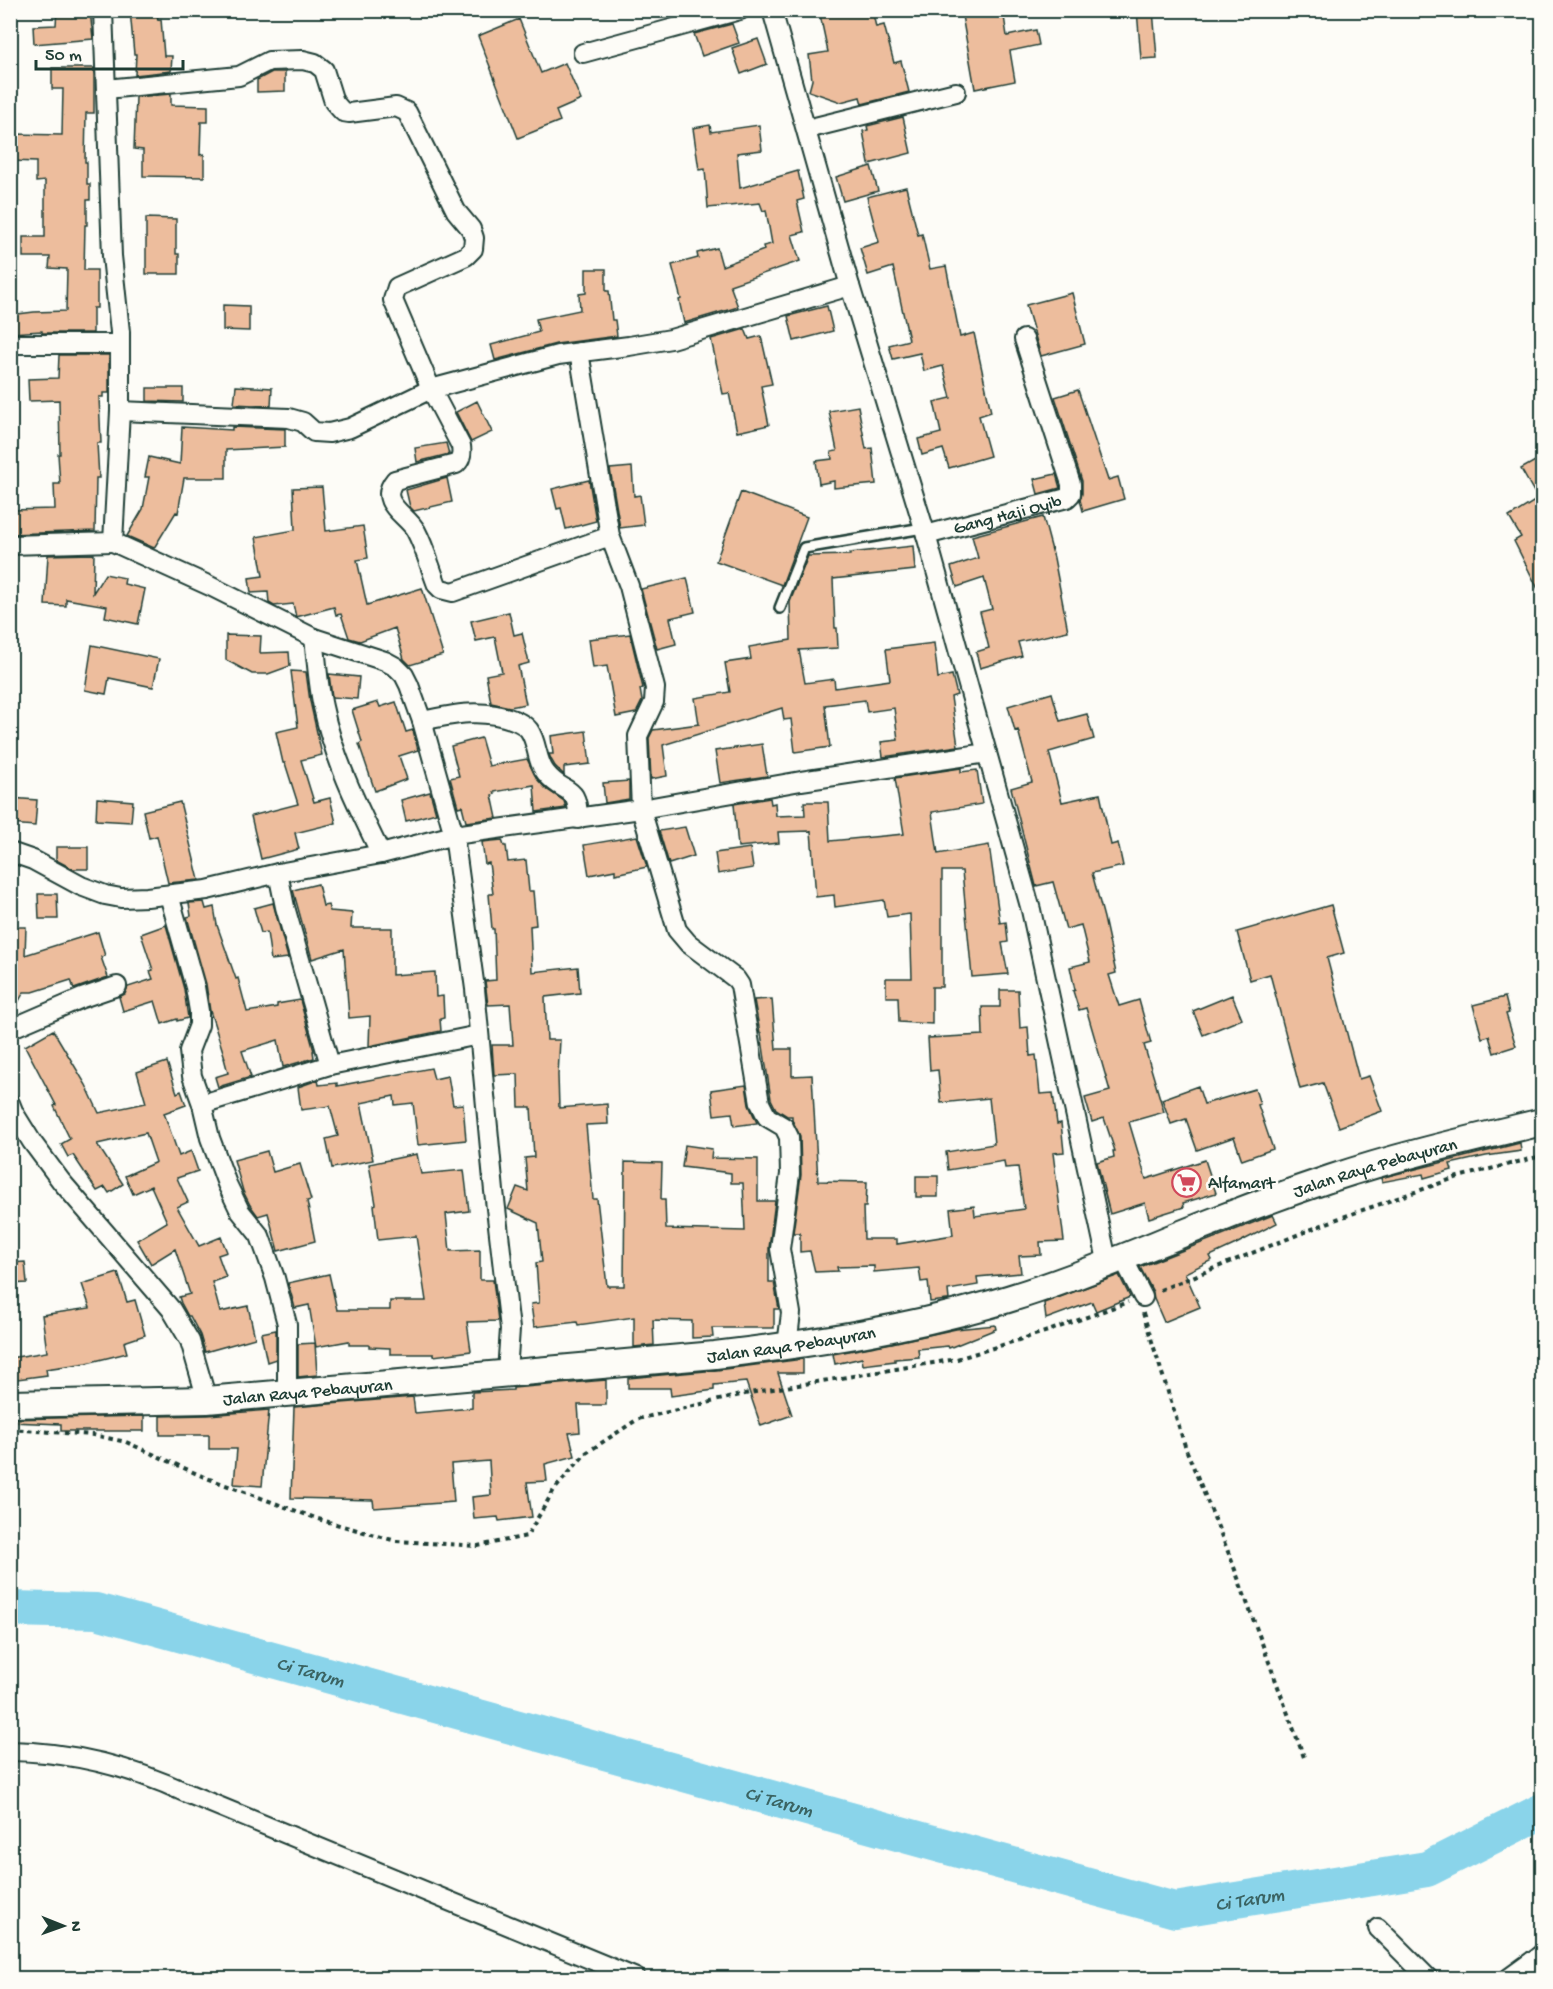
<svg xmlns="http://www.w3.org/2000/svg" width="1553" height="1989" font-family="'Gochi Hand',sans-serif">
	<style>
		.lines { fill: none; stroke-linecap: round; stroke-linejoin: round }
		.river { stroke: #8ad4ea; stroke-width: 36 }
		.building { fill: #edbd9d; stroke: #1f3d34; stroke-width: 1.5 }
		.service-casing { stroke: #1f3d34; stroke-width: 14 }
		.minor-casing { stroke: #1f3d34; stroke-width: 22 }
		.secondary-casing { stroke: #1f3d34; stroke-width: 30 }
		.path { stroke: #1f3d34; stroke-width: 4; stroke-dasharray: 4.5 4.5; stroke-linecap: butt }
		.service { stroke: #fdfcf7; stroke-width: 9 }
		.minor { stroke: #fdfcf7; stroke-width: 18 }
		.secondary { stroke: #fdfcf7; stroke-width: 26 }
		.labels { text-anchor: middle; stroke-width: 5; stroke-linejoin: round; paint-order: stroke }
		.street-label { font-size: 18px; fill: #1f3d34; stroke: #fdfcf7 }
		.poi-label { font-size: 18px; fill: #1f3d34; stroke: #fdfcf7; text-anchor: start }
		.water-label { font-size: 20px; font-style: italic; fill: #3a6362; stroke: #fdfcf7 }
	</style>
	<rect width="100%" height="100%" fill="#fdfcf7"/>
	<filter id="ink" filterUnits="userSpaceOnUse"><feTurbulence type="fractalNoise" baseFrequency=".0167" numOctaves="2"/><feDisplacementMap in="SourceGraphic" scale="12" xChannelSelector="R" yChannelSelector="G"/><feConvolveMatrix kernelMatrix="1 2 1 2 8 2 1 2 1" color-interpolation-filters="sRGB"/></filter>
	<g filter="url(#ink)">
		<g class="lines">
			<!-- river -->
			<path class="river" id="s1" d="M10 1609 96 1611 1175 1910 1427 1869 1542 1811"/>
		</g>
		<!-- building -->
		<path class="building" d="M57 10H90L93 39 34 44 33 26 56 25Z
			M130 10H157L158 20 161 19 164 56H172L171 71 135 75 136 54H134Z
			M819 10H872L876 27 884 25 894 63 901 61 909 92 862 104 860 97 841 102 809 91 812 80 809 55 828 52Z
			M961 10H1003L1007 36 1036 30 1039 45 1010 51 1015 81 975 89Z
			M1137 10H1153L1157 58 1141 59Z
			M519 19 541 73 565 63 581 100 556 111 560 121 518 138 478 36Z
			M732 24 739 43 702 56 694 34Z
			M758 39 767 64 741 74 732 48Z
			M52 68H94V113H86L85 162H87V184H90V200H87V225H85L84 270H97V308H93V333H42V331L10 333V315L34 312 66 311 67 269 49 268 50 257H23V237H45V181L36 182V162L12 161 13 134 62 135 63 89H52Z
			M272 72H285V91L257 92V80Z
			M171 94V105L208 106V122H201L200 155 204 154V177L143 176V150L134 149 136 97Z
			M903 117 911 153 869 164 863 131 868 130 867 126Z
			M710 125 711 132 759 125 762 150 737 153 740 188 798 171 804 199 797 201 804 232 792 235 800 261 730 285 738 307 684 323 679 300 681 299 672 265 698 258 697 253 717 248 722 266 764 250 763 246 772 244 766 210 763 211 760 203 708 208 705 169 699 170 693 128Z
			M871 166 878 191 843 201 836 177Z
			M906 187 918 235 922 234 930 269 946 266 960 337 974 333 991 412 979 416 990 456 949 468 943 449 922 455 918 439 941 433 934 402 951 398 943 366 924 371 920 353 893 359 889 345 909 340 893 267 868 275 860 248 879 242 867 197Z
			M146 218 176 219V254H179V274H146Z
			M586 269H606V291H609L612 320H615L617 336 556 344 495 360 491 345 539 332 536 319 580 310 579 294 586 293Z
			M1072 293 1085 344 1041 356 1026 305Z
			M223 305 249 306V331L223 330Z
			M827 306 833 331 794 341 788 316Z
			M745 329 749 339 761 336 772 384 761 386 769 425 737 432 729 393 723 394 711 339Z
			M59 355H109V393H103V397H99L101 443H97L99 478H96L95 531 10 534V510L55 509 54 484H60L58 454H60L59 400 29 401 28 379 58 378Z
			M236 386 272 388 271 406 234 404Z
			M147 388H183V402L147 401Z
			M1078 390 1108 480 1118 477 1124 499 1083 511 1080 500 1082 494V481L1055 397Z
			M477 401 492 432 471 442 456 412Z
			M858 406 866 449 872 448 876 484 834 488V481L819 484 816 461 832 459 831 452 837 451 829 411Z
			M182 427 232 430V427L285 429V447L226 450V478H184L178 513 176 512 154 548 127 536 143 509 149 477H145L149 457 180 464Z
			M446 443 449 454 417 462 415 448Z
			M1542 457V597L1514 541 1521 537 1509 517 1538 499 1521 469Z
			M632 467 634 496 640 495 644 525 620 528 610 469Z
			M1056 474 1060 488 1038 494 1034 479Z
			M447 478 452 502 414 511 410 507 406 490Z
			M589 480 596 521 566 529 561 508 557 509 552 489Z
			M322 487 326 531 363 526 368 558 357 560 367 605 422 588 443 655 410 665 404 659 395 628 360 641 349 638 341 614 336 615 334 607 296 617 293 604 274 606 269 603 268 592 251 593 249 578 263 576 256 537 295 530 293 488Z
			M741 492 807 517 782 585 716 561Z
			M1043 517 1054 558 1068 631 1018 642 1022 656 980 668 976 652 989 648 980 612 992 609 984 578 957 587 951 567 978 558 972 536Z
			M913 546 915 570 833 579 835 628H837L838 648 799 650 805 683 834 679 835 688 890 680 886 649 934 643 938 678 952 675 957 695 951 697 958 746 883 757 881 742 898 740 894 708 867 712 865 700 825 705 830 747 795 752 791 719 784 720 782 708 663 745 667 776 651 779 649 738 653 730 699 724 695 698 730 692 725 663 751 659 749 647 791 640 790 602 808 556 850 555V553Z
			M94 554 93 593 105 574 125 578 124 584 145 589 138 624 105 617 107 606 66 599V606L45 605 48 555Z
			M687 578 695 612 670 618 676 644 657 649 641 589Z
			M509 612 514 635 522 633 529 663 518 666 526 704 510 707 491 703 486 675 502 672 495 637 476 641 471 621Z
			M630 634 643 688 640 689 642 701 636 713 616 717 607 666 593 668 589 639Z
			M226 635 261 636 260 653 289 652 290 666 268 674H252L226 660Z
			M92 645 159 659 153 687 109 678 106 694 85 690Z
			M291 671 306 672 310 701 322 755 301 760 314 802 330 798 336 823 295 833 299 849 261 859 251 816 298 804 285 763H283L276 732 298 727Z
			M329 674 359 677 357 699 332 697Z
			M1052 693 1060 721 1087 714 1094 739 1049 752 1062 802 1100 794 1111 845 1118 843 1123 866 1092 873 1104 918 1116 973 1109 975 1119 1006 1139 1000 1151 1043 1144 1045 1164 1112 1129 1122 1146 1179 1205 1160 1216 1193 1183 1203 1184 1207 1149 1218 1145 1203 1110 1214 1097 1162 1114 1157 1113 1151H1115L1104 1118 1092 1122 1085 1098 1110 1091 1086 1008 1079 1010 1073 991 1075 990 1070 967 1090 962 1081 925 1066 929 1053 882 1036 886 1011 788 1032 782 1018 730 1015 731 1008 706Z
			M378 702 380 707 396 702 406 732 413 730 418 750 399 756 407 779 375 791 359 744 362 742 352 710Z
			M586 731 590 764 564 767V775L555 766 551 759 549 754H553L551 736Z
			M481 738 489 766 527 759 537 779 546 789 564 801 566 808 536 812 534 785 494 792 495 794 492 795 497 818 466 822 462 806 458 807 450 778 459 776 451 746Z
			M762 744 767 776 720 783 715 751Z
			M961 768V772L977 770 982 804 932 812 938 854 989 845 1000 923 1006 922 1008 942 1002 943 1008 974 972 977 962 871H942V987H932V1024L899 1022 898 997H886V978H912L910 914 887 917 884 900 835 907 834 895 816 897 811 831 778 832 779 843 738 847 734 804 770 798 771 804 775 803 776 816 805 815 804 802H828L830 841 904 834 895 778Z
			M629 781V799L605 803 603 783Z
			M430 792 436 813 406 821 401 800Z
			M10 798 37 800 35 826 10 824Z
			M97 798 133 801 131 822 96 820Z
			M180 802 199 880 168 883 157 836 149 838 143 811Z
			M685 827 694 856 669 864 659 831Z
			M637 836 647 867 615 874V870L589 875 584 845Z
			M502 840 504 846H506L508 862 526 860 529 891H533L536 925 530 926 532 972 578 967 580 993 545 997 547 1040H560L558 1075 559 1108 607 1104 608 1124 586 1125 593 1199H597L607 1286H624L625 1162 662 1163 661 1199H665L666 1229 745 1231 743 1183H731V1173L682 1167 685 1145 712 1149 711 1158 758 1159V1201H775L769 1248V1282H774L779 1309H774V1328H712L713 1337 692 1338V1321L653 1320 654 1345 634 1347V1317L578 1325 577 1322 534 1327 531 1304 539 1303 536 1263 542 1262 538 1223 508 1209 517 1187 528 1191 525 1158 534 1157 531 1107H519L518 1074 494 1075 492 1045H513L510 1004 488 1005 485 981 496 980 494 929H492L489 894H493L489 863 485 864 482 842Z
			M56 847H88V869H73L56 860Z
			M750 848 753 868 718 874 715 853Z
			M318 884 323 906 328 905 330 911 352 913 351 928H392V975L435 972 436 997 443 996 444 1018 440 1019 441 1031 369 1046 370 1016 349 1018 344 949 312 959 293 890Z
			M38 894H57L58 919H39Z
			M204 902 206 909 214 907 217 925 236 979 238 978 247 1012 277 1007V1004L300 1000 314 1051H313L314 1058 283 1067 278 1040 242 1051 251 1077 218 1087 215 1077 228 1073 224 1058H225L210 1011 206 984 187 917 191 916 189 903Z
			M273 903 288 958 271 960 267 932 261 933 254 908Z
			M1331 905 1344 953 1327 958 1359 1079 1369 1076 1382 1111 1339 1127 1323 1083 1300 1089 1270 974 1250 980 1237 932Z
			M166 925 184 989 188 1018 177 1021V1019L162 1024 155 1001 123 1011 119 997 125 994 128 987 153 979 150 971 153 970 141 934Z
			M10 927H26L25 955 98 932 105 956 101 957 108 977 74 989 71 980 33 992H24L10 1017Z
			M1000 990H1018L1020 1028 1028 1027 1030 1056 1036 1055 1040 1094 1053 1093 1057 1124 1061 1123 1064 1152 1053 1153 1064 1241 1040 1242 1041 1255 1019 1256 1021 1273 977 1277 978 1285 948 1290 949 1300H947L930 1302 928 1281 921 1282 919 1268 874 1272V1266L837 1267 838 1271 815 1272 810 1251 800 1252V1233H793L801 1175 800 1136 792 1120V1116H787L776 1109 771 1099 761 1033H760L754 1000 772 999 776 1049H792V1076L812 1075 818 1181 867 1182 866 1207H863L864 1239H897V1244L953 1235 950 1209 974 1206 975 1216 1024 1209 1018 1167 1005 1168 1004 1161 948 1170 946 1152 994 1144 989 1098 941 1103 938 1070 930 1071 928 1038 983 1035 982 1007H1000Z
			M1232 995 1242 1019 1203 1035 1193 1011Z
			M1505 997 1509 1013 1506 1014 1516 1046 1494 1053 1489 1036 1482 1038 1473 1005Z
			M53 1030 86 1085 99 1113 146 1103 137 1072 167 1062 177 1093 181 1091 186 1105 164 1113 179 1156 191 1151 198 1171 177 1178 188 1202 177 1207 199 1246 221 1237 227 1252 218 1255 226 1277 212 1282 220 1312 248 1306 255 1338 205 1352 200 1335 190 1316H188L181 1303 179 1297 190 1294 175 1249 151 1264 137 1240 167 1222 151 1186 133 1194 125 1176 156 1162 146 1133 97 1144 123 1184 109 1193 105 1187 97 1191 73 1155 68 1157 61 1144 70 1139 54 1106 56 1105 25 1046Z
			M431 1068 434 1079 448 1076 453 1105 463 1104 466 1140 418 1145 413 1103 395 1105 394 1096 361 1103 373 1160 332 1168 326 1139 338 1136 330 1106 301 1110 298 1087 318 1080 319 1085 337 1083V1086Z
			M746 1085 749 1105 757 1123 734 1126 732 1113 714 1115 711 1090Z
			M1198 1086 1204 1104 1255 1089 1260 1104 1258 1105 1273 1149 1242 1160 1234 1137 1197 1150 1186 1119 1171 1124 1162 1099Z
			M1520 1143 1521 1151 1486 1156 1450 1164 1452 1170 1424 1178 1423 1174 1382 1182 1381 1178 1388 1176Z
			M267 1151 273 1172 300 1164 311 1200 307 1201 315 1241 278 1251 268 1213 258 1216 250 1205 243 1191 234 1160Z
			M417 1154 421 1174 464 1170 469 1211 446 1214 450 1251 480 1250V1280H493L498 1321 467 1322 471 1351 434 1356V1354H390V1348L369 1347V1345H349V1341L316 1347 309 1305 295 1308 288 1283 329 1274 337 1310H390V1301H426L416 1236 378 1240 374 1205 376 1204 369 1164Z
			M916 1176H938V1197H916Z
			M1273 1215 1277 1223 1236 1244 1210 1256 1212 1260 1185 1273 1200 1307 1164 1322 1154 1299 1153 1292 1140 1267Z
			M25 1262 27 1283 10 1284V1263Z
			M118 1273 127 1302 135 1300 145 1335 124 1342 127 1353 87 1363 46 1369 47 1375 10 1380V1358L47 1352 42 1315 90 1308 82 1284Z
			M1119 1275 1130 1297 1096 1311 1092 1302 1046 1319 1044 1303Z
			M995 1325 996 1329 949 1348 948 1346 918 1349 919 1357 895 1359V1361L863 1365 862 1358 835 1364 833 1354 892 1343 956 1329Z
			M276 1330V1359L267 1362 261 1333Z
			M315 1343 317 1375 298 1377V1344Z
			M803 1359V1373H778L792 1415 761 1426 746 1382 714 1385V1390L671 1396 670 1388H628V1378L717 1370Z
			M606 1380V1405H578L580 1432 569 1433 575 1456 545 1464 547 1481 527 1482 532 1517 499 1521 498 1517 474 1519 472 1497 491 1495 489 1461 451 1464 454 1502 374 1508 373 1500 291 1498 294 1407 413 1397 415 1413 472 1408V1392L513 1390V1388Z
			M269 1410 262 1486 234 1484 237 1449H209V1435H160V1416L208 1415Z
			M144 1416V1431H61V1424L10 1422V1419Z"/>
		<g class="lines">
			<defs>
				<path id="service" d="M780 608 804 548 923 528"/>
				<g id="minor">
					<path d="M772 10 850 286 926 535 1031 910 1108 1265"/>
					<path d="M583 53 740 10"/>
					<path d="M106 89 239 76 269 61 303 60 315 63 324 70 334 102 343 112 349 113 396 107 407 112 456 211 471 229 474 238 473 249 466 256 397 287 393 300 431 389 461 446C462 453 462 459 456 464L395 480C376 503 408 515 416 531 425 548 430 567 437 585L441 589 453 592 610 536"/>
					<path d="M807 129 956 92"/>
					<path d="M10 344H120"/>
					<path d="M579 352 610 536 629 586 655 688 654 702 638 736 641 809 677 930 688 943 736 979 740 985 760 1103 767 1117 784 1127 789 1137 790 1174 780 1249 791 1313 787 1346"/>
					<path d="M120 411 289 418 303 422 314 432 329 433 350 428 431 389 558 355 629 346 671 339 850 286"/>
					<path id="s2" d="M926 535 1067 498 1071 494V484L1024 339"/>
					<path d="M113 542 210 586 314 638 385 661 396 667 404 675 409 685 422 721 454 835 475 989 494 1191 510 1329 507 1372"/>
					<path d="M10 545 113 542 120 411V332L112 256 103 10"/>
					<path d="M314 638C317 661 318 685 323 707 334 759 358 807 381 854"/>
					<path d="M422 721C454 714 482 708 514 720 519 722 525 725 529 730 538 743 536 761 546 773 564 796 578 782 578 819"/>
					<path d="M10 852 33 860 81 886 105 895 121 898 147 897 207 890 278 873 381 854 454 835 641 809 801 781 987 753"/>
					<path d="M169 895 195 987 199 1011V1025L189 1051 192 1076 202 1104 210 1138 227 1184 240 1211 260 1236 275 1278 287 1324V1392"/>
					<path d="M10 1029 82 998 117 986"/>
					<path d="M330 1065 479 1035"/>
					<path d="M10 1103 14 1113 32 1142 61 1181 171 1309 190 1341 207 1400"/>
					<path d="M202 1104 330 1065 285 907 278 873"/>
					<path d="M1123 1258 1143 1297"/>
					<path d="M10 1751C74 1752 132 1767 189 1794L636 1978"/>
					<path d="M1378 1928 1428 1978"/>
					<path d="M1509 1978 1542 1954"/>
				</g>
				<g id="secondary">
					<path id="s3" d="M10 1404 207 1400 715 1355C808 1344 901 1330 991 1304 1069 1282 1142 1249 1217 1220 1255 1205 1293 1191 1332 1178 1401 1155 1472 1139 1542 1122"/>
				</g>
			</defs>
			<!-- service casing -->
			<use href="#service" class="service-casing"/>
			<!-- minor casing -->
			<use href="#minor" class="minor-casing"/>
			<!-- secondary casing -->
			<use href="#secondary" class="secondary-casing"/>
			<!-- path -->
			<path class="path" d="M1160 1290 1337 1219 1458 1177 1542 1156
				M1143 1313 1186 1449 1231 1559 1305 1760
				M10 1429 93 1435 126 1442 204 1477 318 1519 396 1541 478 1546 527 1536 554 1490 586 1453 638 1419 749 1393 957 1359 1051 1330 1128 1302"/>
			<!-- service -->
			<use href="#service" class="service"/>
			<!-- minor -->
			<use href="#minor" class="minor"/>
			<!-- secondary -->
			<use href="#secondary" class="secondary"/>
		</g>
	</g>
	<!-- icons -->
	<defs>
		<symbol id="supermarket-ring" viewBox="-11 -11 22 22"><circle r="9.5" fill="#fdfcf7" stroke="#d1495b" stroke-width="1.5"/><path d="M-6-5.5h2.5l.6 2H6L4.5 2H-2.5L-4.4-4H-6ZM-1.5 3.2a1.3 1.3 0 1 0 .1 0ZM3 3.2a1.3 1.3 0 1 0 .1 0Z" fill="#d1495b"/></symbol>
	</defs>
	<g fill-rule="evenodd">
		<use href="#supermarket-ring" x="1170" y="1166" width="33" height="33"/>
	</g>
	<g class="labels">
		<!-- street labels -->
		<g class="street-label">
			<text dy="6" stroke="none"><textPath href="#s2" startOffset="84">Gang Haji Oyib</textPath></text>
			<text dy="6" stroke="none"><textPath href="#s3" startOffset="1396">Jalan Raya Pebayuran</textPath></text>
			<text dy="6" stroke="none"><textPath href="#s3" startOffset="784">Jalan Raya Pebayuran</textPath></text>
			<text dy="6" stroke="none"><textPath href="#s3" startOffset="298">Jalan Raya Pebayuran</textPath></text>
		</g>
		<!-- poi labels -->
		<g class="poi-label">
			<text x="1208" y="1188">Alfamart</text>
		</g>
		<!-- water labels -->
		<g class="water-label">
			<text dy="7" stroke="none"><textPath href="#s1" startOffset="309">Ci Tarum</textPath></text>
			<text dy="7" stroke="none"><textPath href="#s1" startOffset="795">Ci Tarum</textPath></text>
			<text dy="7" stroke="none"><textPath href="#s1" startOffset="1281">Ci Tarum</textPath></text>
		</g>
	</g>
	<!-- margin -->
	<rect width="1553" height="1989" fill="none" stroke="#fdfcf7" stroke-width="36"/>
	<rect x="18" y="18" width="1517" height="1953" fill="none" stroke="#1f3d34" stroke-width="2" filter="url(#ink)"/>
	<!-- north arrow -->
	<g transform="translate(63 1926) rotate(91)" stroke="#fdfcf7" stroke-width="4.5" paint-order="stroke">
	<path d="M0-4.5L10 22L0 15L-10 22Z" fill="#1f3d34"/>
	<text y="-9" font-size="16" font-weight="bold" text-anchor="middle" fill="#1f3d34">N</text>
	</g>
	<!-- scale -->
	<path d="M36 60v9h147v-9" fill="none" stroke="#1f3d34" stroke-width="3"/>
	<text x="45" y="60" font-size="18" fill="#1f3d34" stroke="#fdfcf7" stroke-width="4.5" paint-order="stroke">50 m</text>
</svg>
